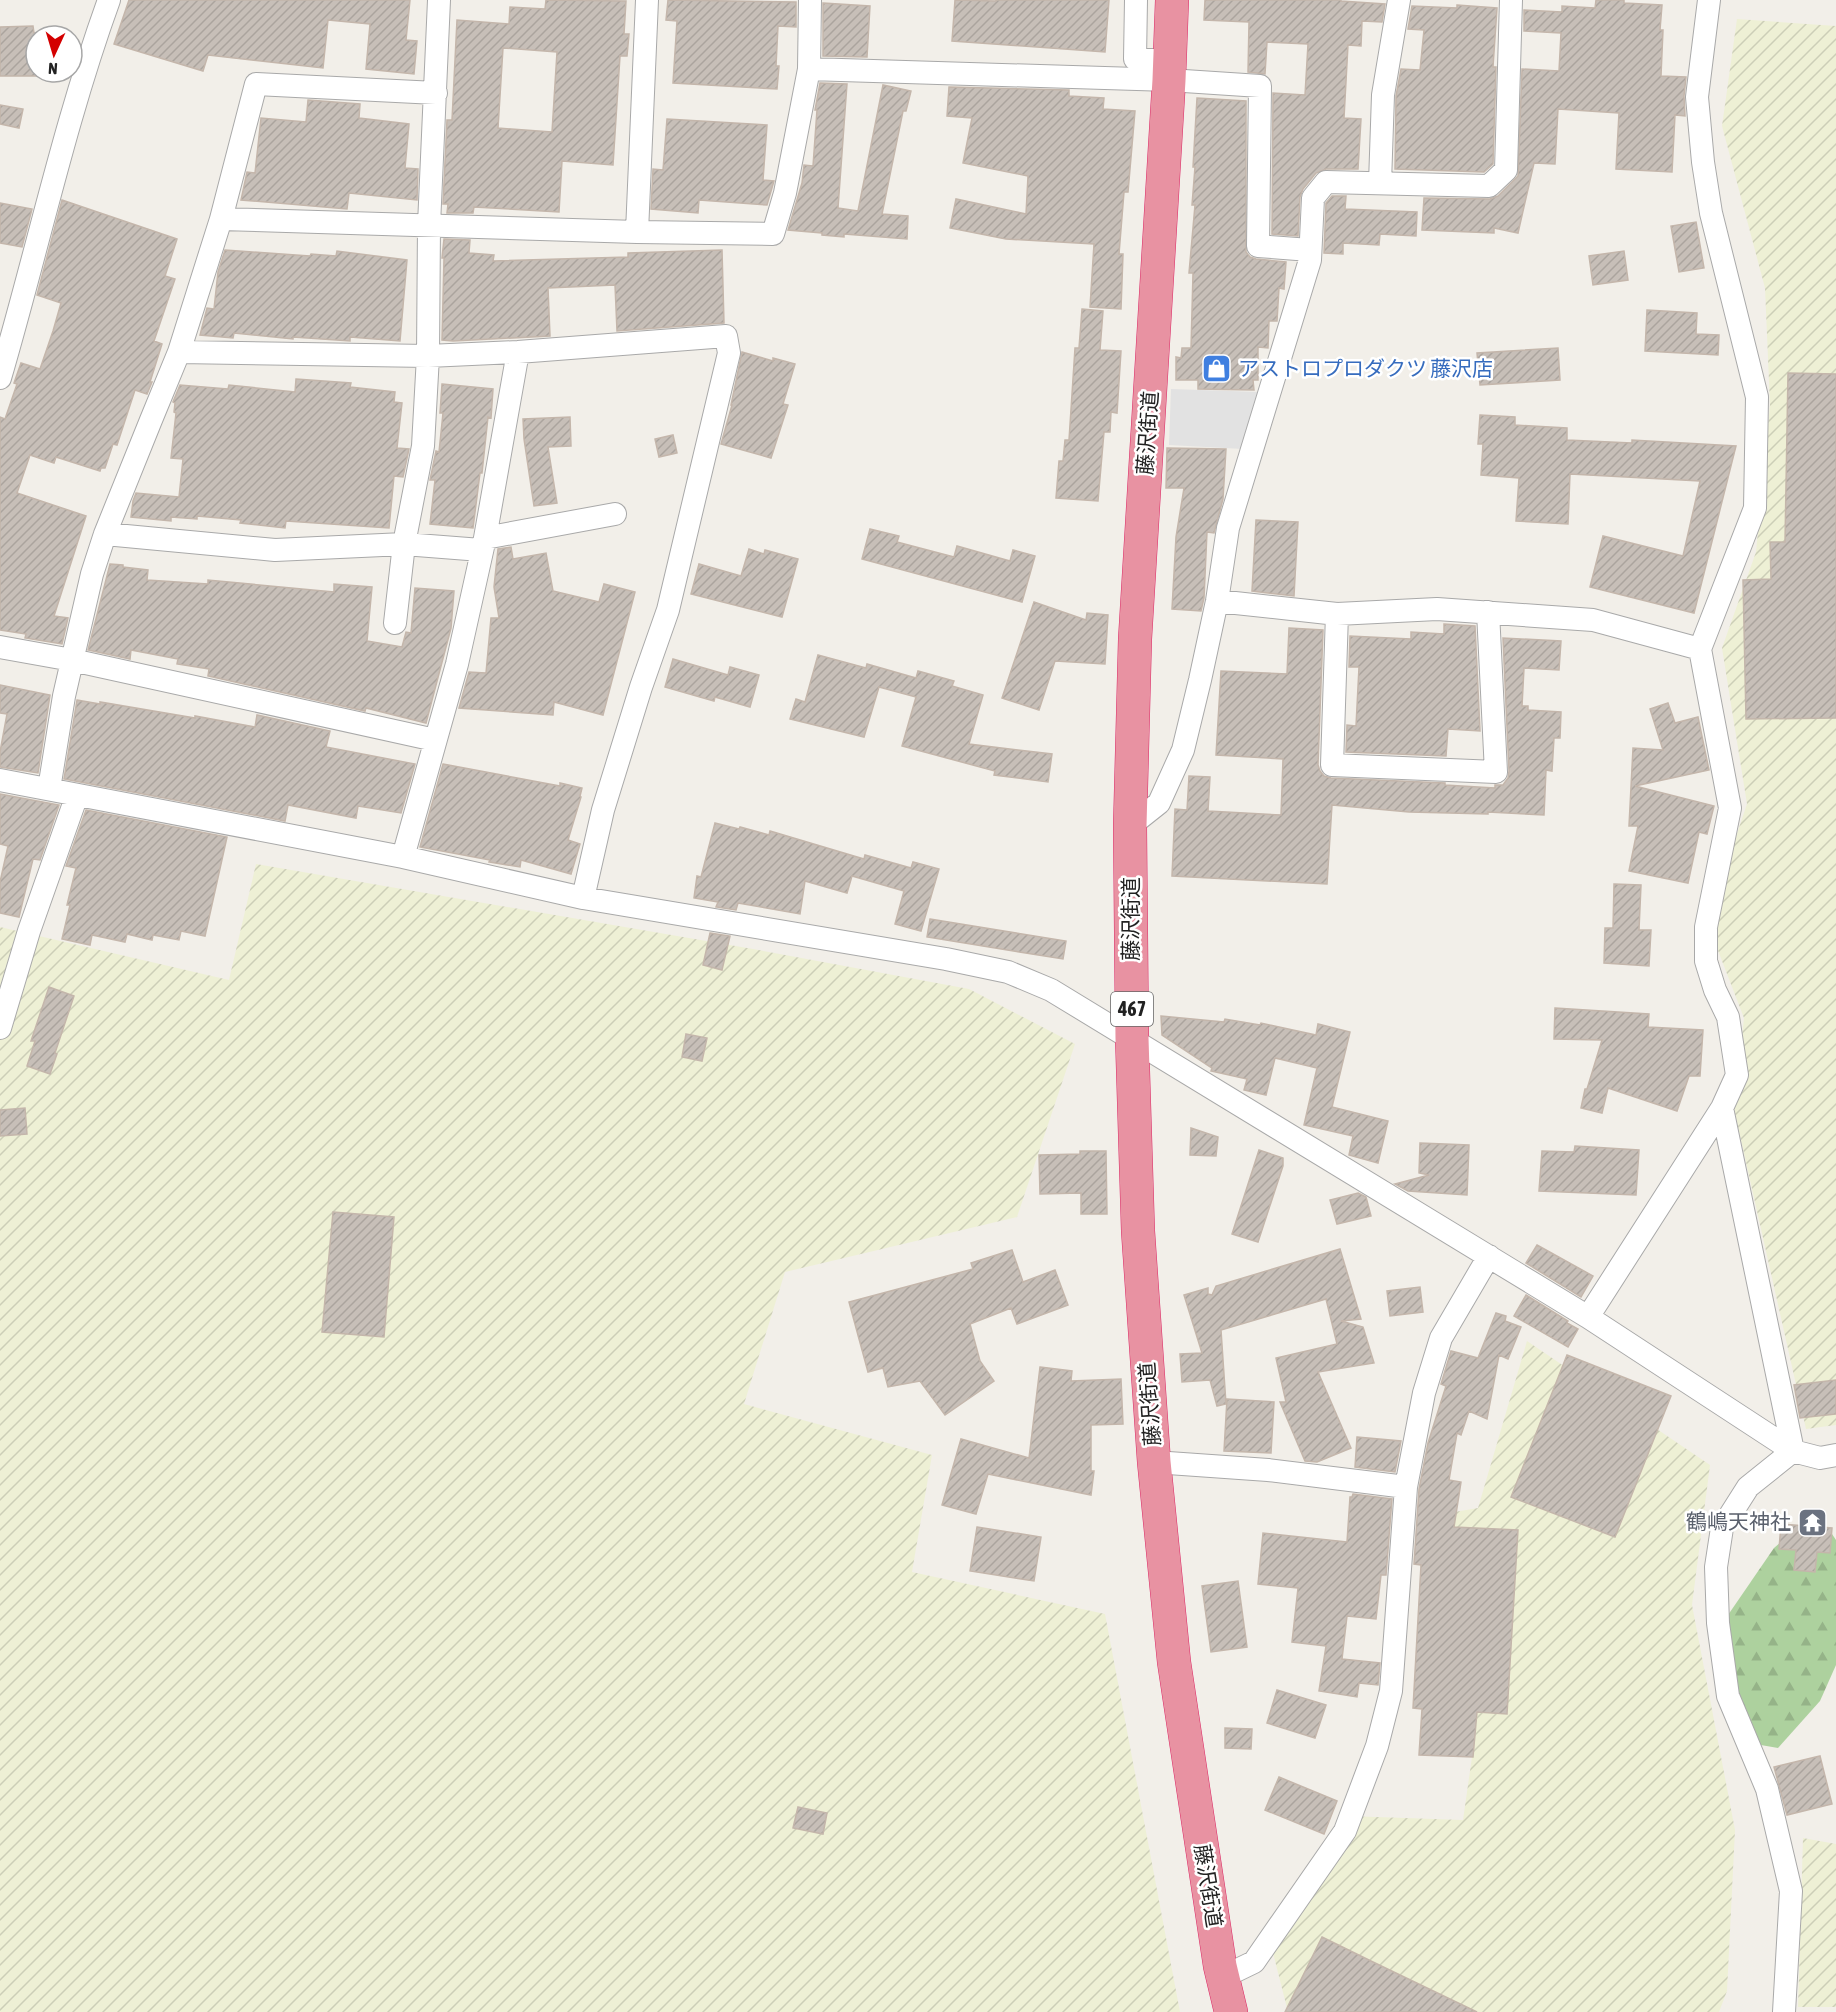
<svg xmlns="http://www.w3.org/2000/svg" width="1836" height="2012" font-family="'Asap Condensed','Noto Sans JP',sans-serif">
	<style>
		.farmland { fill: url(#farmland-furrows) }
		.forest { fill: url(#forest-firs) }
		.parking { fill: #e2e2e2 }
		.building { fill: url(#building-hatch); stroke: #c4b6ab; stroke-width: 1.5; fill-rule: evenodd }
		.lines { fill: none; stroke-linecap: round; stroke-linejoin: round }
		.street-casing { stroke: #a9a9a9; stroke-width: 24 }
		.highway-casing { stroke: #dc2a67; stroke-width: 34 }
		.street { stroke: #fff; stroke-width: 22 }
		.highway { stroke: #e892a2; stroke-width: 33 }
		.labels { text-anchor: middle; stroke-width: 5; stroke-linejoin: round; paint-order: stroke }
		.shield { fill: #fff; stroke: #646464; stroke-width: 1.5 }
		.shield-label { font-size: 20px; font-weight: bold; fill: #222 }
		.shop-label { font-size: 21px; fill: #366cbe; stroke: #fff; text-anchor: start }
		.street-label { font-size: 21px; fill: #222; stroke: #fff }
		.worship-label { font-size: 21px; fill: #5b616d; stroke: #fff; text-anchor: end }
	</style>
	<defs>
		<pattern id="farmland-furrows" width="10" height="10" patternUnits="userSpaceOnUse" patternTransform="scale(1.5)"><rect width="10" height="10" fill="#eef0d5"/><path d="M-1 1l2-2M0 10L10 0M9 11l2-2" fill="none" stroke="#ccceb7"/></pattern>
		<pattern id="forest-firs" width="22" height="20" patternUnits="userSpaceOnUse" patternTransform="scale(1.5)"><rect width="22" height="20" fill="#add19e"/><path d="M5 1l3.5 6h-7zM16 11l3.5 6h-7z" fill="#95b388"/></pattern>
		<pattern id="building-hatch" width="6" height="6" patternUnits="userSpaceOnUse" patternTransform="scale(1.5)"><rect width="6" height="6" fill="#c7bfb8"/><path d="M-1 1l2-2M0 6l6-6M5 7l2-2" fill="none" stroke="#aba49e"/></pattern>
	</defs>
	<rect width="100%" height="100%" fill="#f2efe9"/>
	<!-- farmland -->
	<path class="farmland" d="M1737 19 1836 26V1425L1806 1429 1734 1109 1744 1018 1707 922 1747 804 1722 648 1756 552 1770 405 1765 288 1722 126Z
		M256 864 753 949 969 989 1075 1044 1017 1217 785 1272 744 1404 932 1455 912 1572 1105 1614 1180 2012H0V927L229 980Z
		M1527 1341 1710 1465 1692 1605 1735 1830 1727 1991 1719 2012H1288L1269 1937 1347 1816 1463 1820 1476 1729 1438 1711 1419 1518 1478 1508Z
		M1803 1838 1836 1844V2007H1798Z"/>
	<!-- forest -->
	<path class="forest" d="M1803 1523 1832 1534 1836 1540V1665L1820 1701 1778 1748 1755 1744 1722 1706 1728 1615 1774 1548Z"/>
	<!-- parking -->
	<path class="parking" d="M1171 389 1259 392 1243 449 1169 445Z"/>
	<!-- building -->
	<path class="building" d="M129 0H410L406 40 417 41 414 74 366 69 370 24 328 20 323 68 208 55 203 71 114 44Z
		M546 0 626 1 624 34H629L627 56H620L613 165 562 161 559 212 474 207 473 213H447L448 204H443L447 120H452L457 20 509 24 510 7 545 9ZM503 48 557 52 552 132 498 128Z
		M668 0 796 2V27L778 26 776 66H779L777 89 673 83 677 21 666 20Z
		M955 0 996 1V0H1109L1105 52 952 41Z
		M1205 0H1341V1L1385 4 1382 22 1362 21 1361 46 1348 45 1344 118 1361 119 1358 169H1326L1316 173 1303 189 1300 197 1298 236 1272 234 1273 93 1305 95 1308 44 1267 42 1265 74 1248 72 1249 22 1204 20Z
		M1596 0H1624V3L1662 5 1660 30H1663L1661 76 1686 77 1684 96 1685 116 1675 115 1672 172 1616 169 1619 113 1558 109 1555 164 1534 163 1518 233 1494 228V233L1422 230 1424 198 1490 199 1498 196 1518 176 1522 69 1559 71 1561 33 1524 31V10L1562 12V6L1595 8Z
		M823 3 870 6 867 57 823 56Z
		M1457 5 1497 8 1493 67H1496L1493 164 1484 172 1395 169 1396 96 1401 69 1420 70 1424 30 1408 29 1412 6 1457 8Z
		M33 26 34 33H49V36H36V72H51V76H0V27Z
		M72 37H75V58L72 67Z
		M820 83 847 84 838 208 858 211 883 85 911 91 906 111H903L882 214 908 216 907 239 844 234V237L822 235V233L788 230 802 183 804 165 813 166 817 110H815Z
		M949 87 1069 90V96L1104 98 1103 109 1135 111 1128 192H1124L1119 254H1123L1121 309 1090 307 1094 244 1006 239 950 228 956 199 1026 214 1028 176 963 163 972 118 947 116Z
		M1197 98 1246 101V252L1250 257 1256 259 1286 262 1284 289 1279 288 1277 321H1269L1268 348 1258 347V380H1253L1254 390 1198 389V380H1176V357L1181 358 1182 348H1191L1193 273H1189L1195 205H1192L1195 167H1193Z
		M308 100 360 104 359 118 409 124 405 168 418 169 417 200 349 193 347 209 241 200 247 172 255 173 261 118 306 122Z
		M0 105 23 109 19 128 0 124Z
		M667 119 767 125 763 180 774 181 767 205 699 200 698 213 651 209 653 169 663 170Z
		M1332 196H1346L1345 209 1417 212 1416 236 1380 234 1379 245 1343 243V254L1324 253 1326 203Z
		M62 200 177 239 165 276 175 279 154 341 162 344 150 382H152L147 394 135 390 117 445 113 444 105 468H101L100 471 56 457 54 463 30 455 17 493 86 516 54 616 68 618 62 644 25 638 26 634 0 630V417L5 419 17 384 14 383 21 363 40 369 53 331 61 303 37 295Z
		M0 203 32 209 22 247 0 243Z
		M1696 222 1704 268 1679 272 1671 226Z
		M444 239 470 240 469 253 494 255 493 261 628 257V253L722 250 724 323 617 331 615 285 548 288 550 336 453 341 442 340 444 258H442Z
		M225 250 310 256 311 254 336 256 337 251 407 260 400 341 350 337V341L293 337V339L234 333 233 338 200 335 207 308 214 309 218 272Z
		M1624 251 1628 280 1593 285 1589 256Z
		M1082 309 1103 311 1100 350 1121 351 1117 413 1111 412 1110 432H1104L1098 501 1056 498 1059 461H1063L1065 440H1069L1075 348H1079Z
		M1647 310 1697 313 1696 334 1719 335 1718 355 1645 351Z
		M1558 348 1560 380 1480 385 1477 353Z
		M742 352 773 361V358L795 364 783 404 788 405 771 458 721 444 732 405H731Z
		M1788 373 1836 374V718L1746 719 1743 580 1771 579 1770 542H1785Z
		M296 379 351 383 350 387 395 392 394 402 402 403 397 448 409 449 403 477 394 476 389 528 286 521 285 528 240 523 241 520 197 516V519L171 517V521L131 517 133 501 136 493 179 497 183 459 171 458 176 413 174 412 175 403 173 402 180 385 228 389 229 385 295 392Z
		M442 384 493 389 491 418 488 417 482 473H480L473 528 430 524 435 480H430L436 451 439 452 443 413H440Z
		M1480 415 1515 417V425L1567 428V440L1632 443V440L1736 446 1694 613 1590 587 1603 536 1683 556 1700 481 1570 474 1568 524 1516 521 1519 478 1481 475 1483 444H1478Z
		M570 417 571 446 548 447 557 503 534 506 524 439 523 419Z
		M673 435 677 453 659 457 655 439Z
		M1167 448 1226 449 1223 499 1214 533 1207 532 1204 598 1201 611 1172 609 1176 537 1184 488H1166Z
		M1256 520 1298 522 1294 596 1252 591Z
		M870 529 899 536 897 542 954 557 957 546 1010 561 1013 550 1035 556 1022 602 862 559Z
		M511 547 513 559 546 553 553 591 599 602 604 584 635 592 603 715 554 702 553 715 459 708 469 672 486 673 491 618H499L494 587 498 549Z
		M749 549 764 554 765 550 798 559 782 617 691 594 699 564 741 576Z
		M110 564 123 565V567L148 570 147 580 208 584V580L334 592V584L372 587 367 641 402 647 406 632 411 633 415 588 454 591 451 628 426 723 366 708 365 711 208 676 209 669 177 664 178 659 131 650 130 659 88 650Z
		M1034 602 1086 620 1087 613 1108 615 1105 664 1055 661 1039 710 1002 698Z
		M1444 624 1475 626 1480 731 1448 729 1446 756 1346 752 1347 725 1356 726 1359 667H1349L1350 636 1411 639V632L1444 634Z
		M1289 628 1323 630 1318 765 1320 771 1324 776 1331 778 1445 783V785L1495 788V785H1503L1508 778 1509 771 1503 638 1561 641 1559 670 1524 668 1522 706H1528V710L1561 712 1560 738H1554L1552 771 1546 770 1544 815 1488 812V814L1409 812 1332 805 1327 884 1172 876 1175 809 1187 810 1189 776 1210 777 1208 811 1281 815 1283 759 1216 755 1221 671 1287 674Z
		M818 655 866 668 867 664 916 678 918 671 954 681 952 686 983 695 969 744 1052 754 1048 782 994 775 995 771 902 746 916 697 879 687 864 737 790 719 796 699 805 702Z
		M673 659 728 675 730 667 759 675 750 707 715 697 714 701 665 687Z
		M0 685 50 695 38 773 0 767V752L7 714 0 713Z
		M77 700 100 704V702L195 718V716L255 727 257 715 330 731 326 747 415 764 401 813 358 806 356 818 288 805 285 821 64 779Z
		M1668 703 1675 723 1698 717 1709 770 1635 786 1714 806 1707 834 1699 832 1688 883 1629 871 1638 826H1629L1633 748 1663 750 1650 709Z
		M443 764 560 786V783L582 788 580 796 581 797 568 840 580 844 571 874 521 860 520 867 489 862 490 860 420 847Z
		M0 794 59 805 40 860 33 859 19 917 0 913V882L8 846 0 844Z
		M86 810 227 837 205 936 181 931 179 940 153 935 152 940 127 934 125 942 92 935 90 945 62 939 70 905H67L76 868 66 866Z
		M715 823 739 829 740 827 769 835 770 831 864 859 865 855 911 868 913 862 939 869 921 931 895 924 904 891 852 876 847 893 805 881 800 914 738 903 736 910 716 907 718 902 694 898 697 876 701 877Z
		M1614 884 1641 885 1639 930H1651L1649 966 1604 963 1605 928H1613Z
		M930 919 1066 941 1063 959 927 937Z
		M710 933 730 936 722 970 703 965Z
		M49 987 74 996 55 1053 57 1054 50 1074 27 1066 35 1041H31Z
		M1555 1008 1649 1014 1648 1027 1703 1030 1700 1076H1689L1677 1111 1608 1088 1602 1113 1581 1108 1585 1089H1587L1602 1040 1554 1039Z
		M1161 1016 1224 1022 1225 1019 1260 1025 1261 1023 1316 1035 1318 1024 1350 1032 1332 1107 1388 1121 1378 1163 1349 1155 1353 1136 1304 1125 1317 1068 1275 1058 1266 1095 1244 1090 1247 1079 1211 1071 1212 1068 1162 1035Z
		M686 1034 707 1038 702 1061 682 1057Z
		M25 1108 27 1134 0 1136V1110Z
		M1191 1128 1218 1137 1216 1156 1190 1155Z
		M1420 1143 1469 1145 1467 1195 1408 1191 1395 1184 1429 1175 1419 1173Z
		M1575 1146 1639 1150 1636 1195 1539 1191 1542 1151 1574 1152Z
		M1259 1150 1283 1158V1166L1258 1242 1232 1234Z
		M1080 1151H1106L1107 1214H1081V1193L1040 1194 1039 1155 1080 1154Z
		M1358 1193 1366 1197 1371 1216 1337 1224 1330 1200Z
		M333 1212 394 1217 384 1337 322 1332Z
		M1537 1245 1593 1276 1581 1297 1526 1263Z
		M1340 1249 1361 1319 1341 1321 1363 1327 1374 1363 1318 1372 1351 1448 1317 1462 1305 1461 1280 1402H1286L1276 1358 1337 1344 1326 1299 1221 1330 1226 1404 1217 1406 1210 1380 1182 1382 1180 1354 1202 1353 1184 1295 1208 1288V1294L1212 1295 1216 1286Z
		M1012 1250 1023 1282 1055 1270 1068 1305 1017 1324 1011 1308 970 1324 980 1361 994 1381 945 1415 920 1381 888 1387 883 1368 868 1372 849 1302 973 1269 971 1263Z
		M1420 1287 1423 1312 1390 1316 1387 1291Z
		M1526 1295 1568 1321 1567 1323 1578 1329 1568 1347 1514 1316Z
		M1496 1313 1506 1316 1505 1321 1521 1327 1508 1359 1499 1355 1487 1419 1469 1411 1461 1435 1457 1433 1449 1480 1461 1482 1454 1527 1518 1530 1507 1714 1477 1712 1473 1757 1419 1755 1422 1709 1413 1708 1421 1565 1414 1564 1419 1489 1428 1443 1446 1386 1441 1384 1451 1351 1478 1358Z
		M1567 1355 1671 1396 1615 1537 1511 1497Z
		M1040 1367 1072 1371 1071 1381 1121 1379 1123 1424 1091 1425V1471H1094L1091 1495 988 1474 976 1514 942 1505 961 1439 1029 1458Z
		M1836 1380V1414L1800 1418 1794 1385Z
		M1227 1399 1274 1402 1271 1453 1224 1451Z
		M1357 1437 1401 1441 1395 1472 1355 1467Z
		M1353 1494 1392 1499 1386 1575H1381L1376 1619 1347 1616 1342 1659 1380 1663 1378 1685 1359 1683 1357 1697 1319 1691 1326 1646 1292 1642 1298 1588 1258 1584 1263 1533 1347 1542 1350 1497H1352Z
		M1781 1524 1832 1528 1830 1553 1817 1552 1815 1572 1794 1570 1796 1550 1779 1549Z
		M977 1527 1041 1537 1034 1581 970 1571Z
		M1238 1581 1247 1647 1211 1652 1202 1586Z
		M1277 1690 1326 1705 1315 1738 1267 1723Z
		M1225 1728 1252 1729 1251 1749 1225 1748Z
		M1820 1756 1832 1804 1787 1815 1774 1767Z
		M1279 1777 1337 1801 1324 1834 1265 1810Z
		M798 1807 827 1813 823 1834 793 1828Z
		M1322 1937 1373 1962 1477 2012H1285Z"/>
	<g class="lines">
		<defs>
			<path id="street" d="M1136 0 1135 59 1170 61
				M809 69 1169 80 1260 86 1258 246 1310 250
				M1380 183 1383 95 1399 0
				M221 219 637 232 773 234 785 193 809 69 810 0
				M637 232 647 0
				M179 352 428 356 518 352 726 336 729 353 668 610 641 687 603 810 583 898
				M0 378C37 252 64 124 109 0
				M105 534 275 550 404 544 481 550
				M485 538 615 514
				M1217 601 1337 614 1437 609 1593 620 1700 649
				M1337 614 1332 765 1496 772 1488 612
				M395 623 404 544 423 446 428 356 429 225 439 0
				M0 647 72 660 435 740
				M0 780 403 857 583 898 946 959 1008 972 1051 990 1588 1317 1793 1451 1820 1458 1836 1455
				M49 789 64 696 92 574 105 534 151 420 179 352 221 219 256 84 436 93
				M1130 826 1159 803 1183 750 1200 680 1217 601 1228 528 1310 260 1313 198 1326 182 1489 186 1506 170 1511 0
				M403 857 457 664 485 538 518 352
				M0 1028 29 931 77 795
				M1722 1108 1793 1451 1748 1487 1722 1528 1716 1567 1718 1623 1728 1696 1767 1789 1791 1891 1784 2012
				M1588 1317 1722 1108 1737 1075 1728 1017 1715 990 1706 961V927L1730 808 1700 649 1755 508 1757 397 1711 213 1703 162 1697 97 1709 0
				M1154 1462 1268 1470 1406 1487
				M1223 1977 1254 1962 1345 1831 1377 1746 1391 1691 1406 1487 1424 1393 1441 1338 1489 1256"/>
			<path id="highway" d="M1172 0 1169 80 1135 639 1130 826 1132 1038 1138 1231 1154 1462 1174 1662 1220 1966 1231 2012"/>
		</defs>
		<!-- street casing -->
		<use href="#street" class="street-casing"/>
		<!-- highway casing -->
		<use href="#highway" class="highway-casing"/>
		<!-- street -->
		<use href="#street" class="street"/>
		<!-- highway -->
		<use href="#highway" class="highway"/>
	</g>
	<!-- icons -->
	<defs>
		<symbol id="shop-square" viewBox="-11 -11 22 22"><rect x="-9" y="-9" width="18" height="18" rx="4" fill="#3f7fe0" stroke="#fff"/><path d="M-5-2.5h2.3a2.7 3.5 0 0 1 5.4 0H5L5.5 6h-11ZM-1.5-2.5h3a1.5 2.3 0 0 0-3 0Z" fill="#fff"/></symbol>
		<symbol id="temple-square" viewBox="-11 -11 22 22"><rect x="-9" y="-9" width="18" height="18" rx="4" fill="#6b7280" stroke="#fff"/><path d="M0-6L5-2H3V0L6.5 2.5H4V6H1.5V3h-3V6H-4V2.5H-6.5L-3 0V-2H-5Z" fill="#fff"/></symbol>
	</defs>
	<g fill-rule="evenodd">
		<use href="#shop-square" x="1200" y="352" width="33" height="33"/>
		<use href="#temple-square" x="1796" y="1506" width="33" height="33"/>
	</g>
	<g class="labels">
		<!-- shield labels -->
		<rect class="shield" x="1111" y="992" width="42" height="34" rx="4.5"/>
		<g class="shield-label">
			<text x="1132" y="1016">467</text>
		</g>
		<!-- shop labels -->
		<g class="shop-label">
			<text x="1238" y="376">アストロプロダクツ 藤沢店</text>
		</g>
		<!-- street labels -->
		<g class="street-label">
			<text transform="translate(1148 433) rotate(-86)" y="7">藤沢街道</text>
			<text transform="translate(1131 919) rotate(-90)" y="7">藤沢街道</text>
			<text transform="translate(1150 1404) rotate(-94)" y="7">藤沢街道</text>
			<text transform="translate(1208 1886) rotate(81)" y="7">藤沢街道</text>
		</g>
		<!-- worship labels -->
		<g class="worship-label">
			<text x="1791" y="1529">鶴嶋天神社</text>
		</g>
	</g>
	<!-- north arrow -->
	<g transform="translate(54 54) rotate(184)"><circle r="28" fill="#ffffff" stroke="#a7a7a7" stroke-width="1.5"/>
	<path d="M0-4.5L10 22L0 15L-10 22Z" fill="#d40000"/>
	<text y="-9" font-size="16" font-weight="bold" text-anchor="middle" fill="#222222">N</text>
	</g>
</svg>
